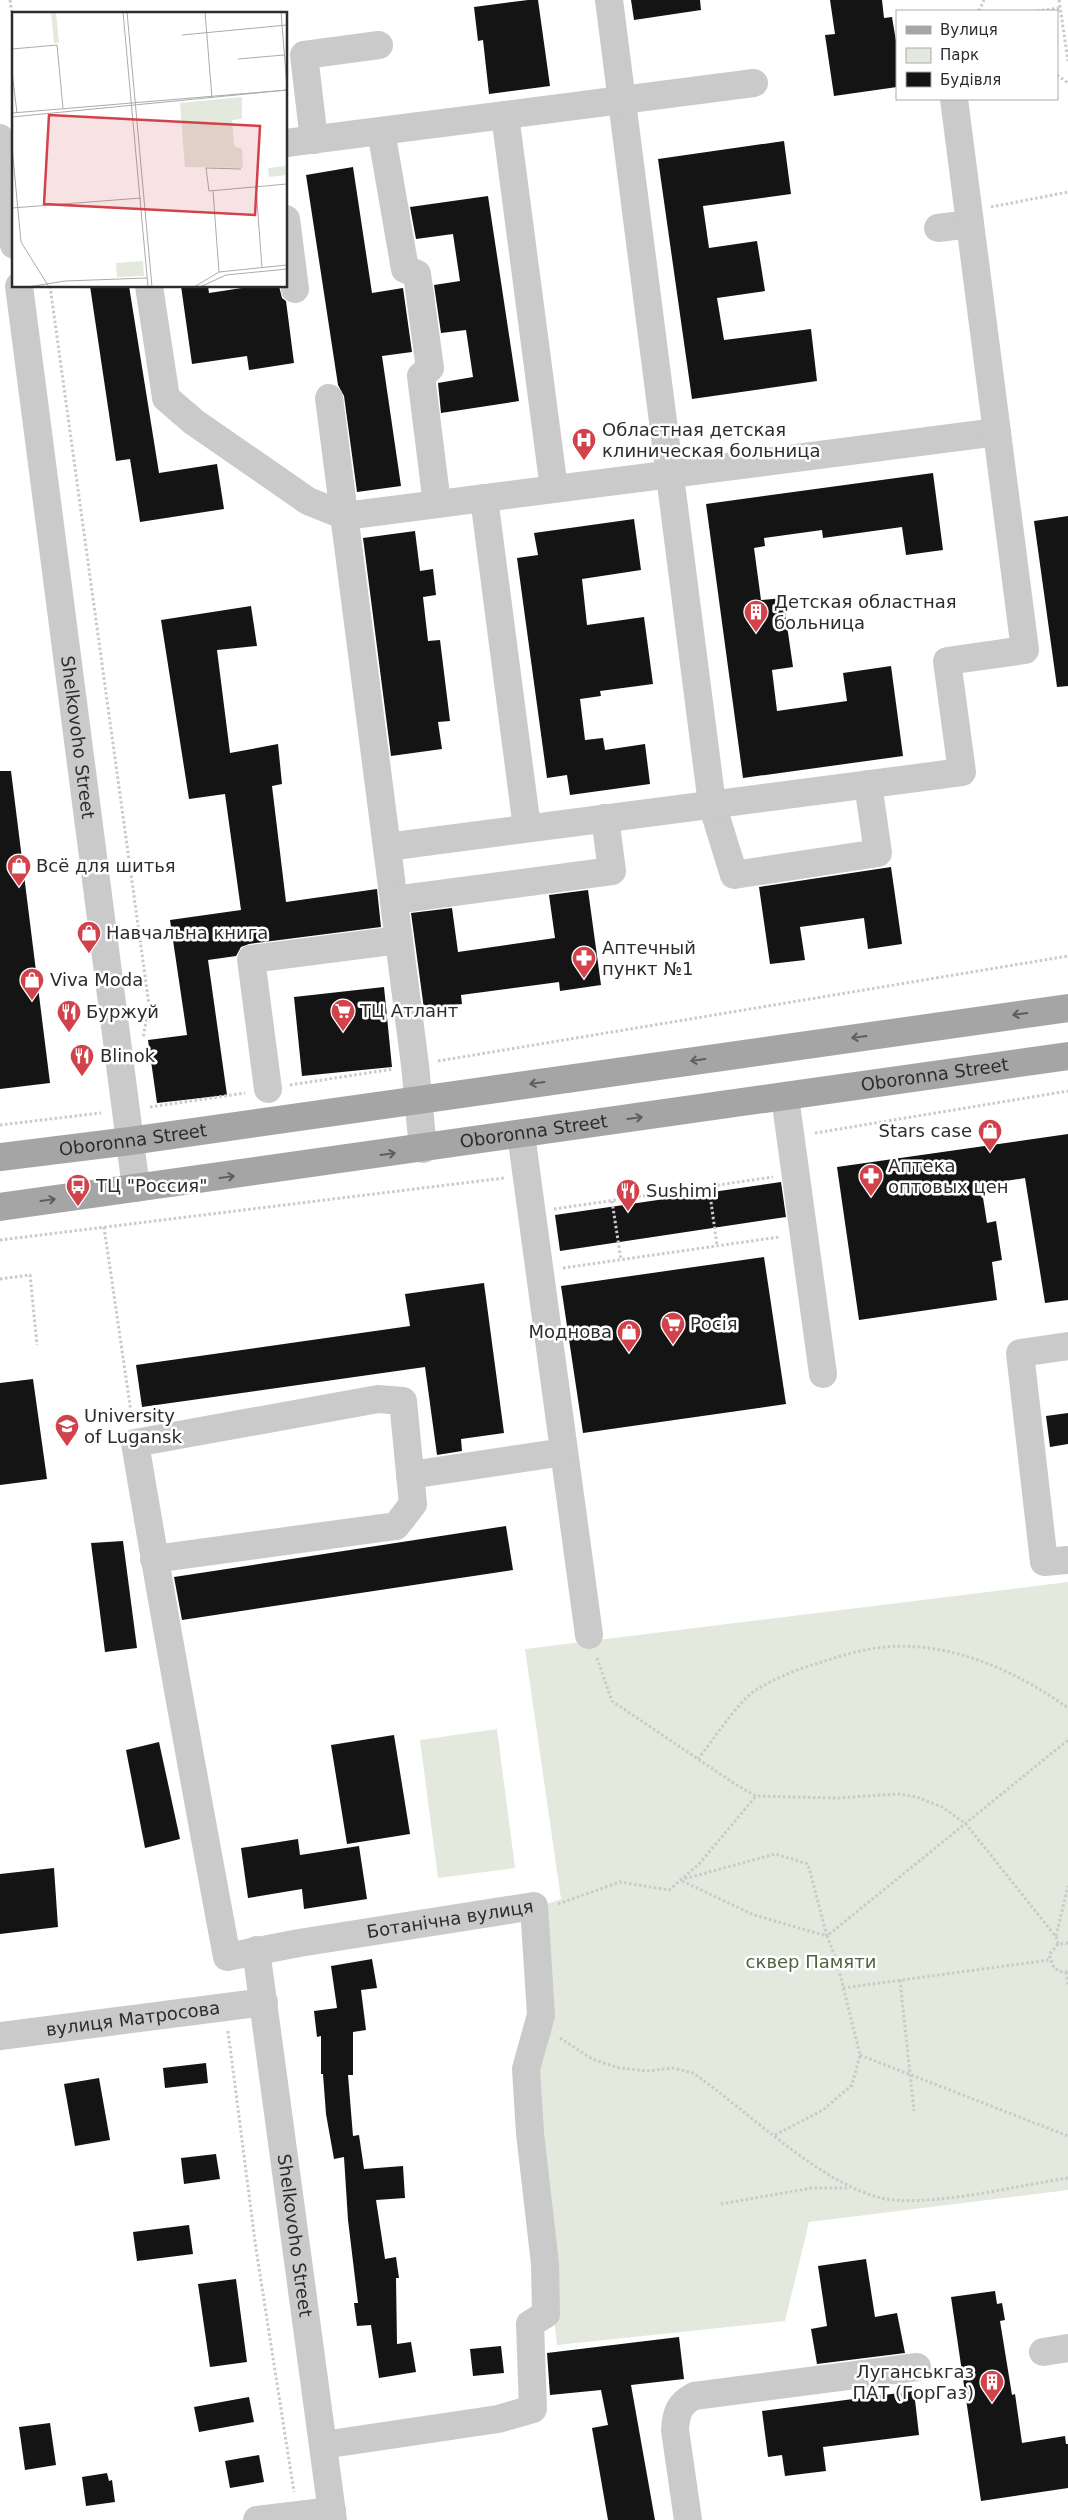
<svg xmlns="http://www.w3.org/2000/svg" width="1068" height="2520" font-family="'DejaVu Sans',sans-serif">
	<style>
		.green { fill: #e3e9dd }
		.building { fill: #141414 }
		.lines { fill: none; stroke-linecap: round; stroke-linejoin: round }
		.path { stroke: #cacaca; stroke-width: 3; stroke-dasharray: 2.5 2.5; stroke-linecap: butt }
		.minor { stroke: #cacaca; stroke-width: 28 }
		.major { stroke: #a5a5a5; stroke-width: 28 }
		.oneway { stroke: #5d5d5d }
		.labels { text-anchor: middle; stroke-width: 5; stroke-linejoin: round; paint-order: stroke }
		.poi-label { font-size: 18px; fill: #2d2d2d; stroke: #fff; text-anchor: start }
		.street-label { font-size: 18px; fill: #2d2d2d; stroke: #fff }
		.park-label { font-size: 18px; fill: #516440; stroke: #fff }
		.inset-road { fill: none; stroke: #ababab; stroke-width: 1 }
		.view { fill: #d2424b; fill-opacity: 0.15; stroke: #d2424b; stroke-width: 2.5 }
		.inset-edge { fill: none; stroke: #2d2d2d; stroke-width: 2.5 }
	</style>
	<rect width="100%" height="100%" fill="#fff"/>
	<!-- green -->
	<path class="green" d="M1068 1582V2190L809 2222 785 2321 557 2345 533 2133 538 1907 561 1899 525 1649Z
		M497 1729 515 1868 438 1878 420 1740Z"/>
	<!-- building -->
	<path class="building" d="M528 0H538L550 86 489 94 483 40 478 41 474 7Z
		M631 0H700L701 10 634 20Z
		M830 0H882L884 18 892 17 897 47V87L834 96 825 35 835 34Z
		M784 141 791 194 703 206 709 248 757 241 765 291 717 298 724 340 811 329 817 381 692 399 658 159Z
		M353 167 372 293 403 288 412 352 382 356 401 486 357 492 344 396 338 385 306 175Z
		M488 196 519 401 441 413 438 383 473 377 466 330 441 333 434 285 460 281 453 234 416 239 410 207Z
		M90 286H129L159 473 217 464 224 509 140 522 130 459 116 461Z
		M181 286H208L209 293 255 286H279L282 298 286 301 294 363 249 370 247 356 192 364Z
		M933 473 943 550 906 555 902 527 823 538 822 530 764 538 765 546 754 548 761 600 783 598 793 667 772 670 777 711 847 701 843 673 891 666 903 756 743 778 706 504Z
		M1068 516V686L1057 687 1034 521Z
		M634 519 641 570 582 579 587 625 644 617 653 684 600 691 601 696 580 699 585 740 603 738 605 750 645 744 650 784 570 795 567 775 547 778 517 558 538 555 534 533Z
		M415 531 420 571 433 569 436 595 423 597 428 641 440 640 450 721 438 722 442 749 391 756 363 538Z
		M251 606 257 646 217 650 230 753 278 744 282 784 272 786 286 902 377 889 381 927 249 944 241 947 236 956 208 960 227 1095 157 1103 148 1040 187 1035 170 920 241 910 225 794 189 799 161 620Z
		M0 771H11L50 1083 0 1089Z
		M891 867 902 944 868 949 864 918 800 927 805 960 770 964 759 887Z
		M588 890 601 985 560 991 559 982 461 995 462 1004 424 1009 411 913 452 908 458 952 555 938 549 895Z
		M384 987 392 1067 302 1076 294 997Z
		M1068 1134V1300L1045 1303 1025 1178 981 1185 987 1223 996 1221 1002 1260 992 1262 997 1300 859 1320 837 1167Z
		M781 1182 786 1217 560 1251 555 1215Z
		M764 1257 786 1404 583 1433 561 1286Z
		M484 1283 504 1433 461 1439 462 1451 437 1455 425 1367 142 1407 136 1365 410 1326 405 1294Z
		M33 1379 47 1479 0 1485V1383Z
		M1068 1413V1444L1050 1447 1046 1416Z
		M506 1526 513 1570 182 1620 174 1577Z
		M123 1541 137 1648 105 1652 91 1543Z
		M394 1735 410 1834 347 1844 331 1745Z
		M159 1742 180 1839 145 1848 126 1750Z
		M298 1839 300 1855 359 1846 367 1899 304 1909 302 1889 248 1898 241 1848Z
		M54 1868 58 1927 0 1934V1874Z
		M372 1959 377 1988 361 1990 366 2030 353 2032V2075H348L353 2136 359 2135 364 2169 403 2166 405 2198 376 2200 385 2259 396 2257 399 2278H396L397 2344 411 2342 416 2372 379 2378 371 2325 357 2326 354 2303H358L348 2220 344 2157 334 2159 326 2114 323 2074H321V2036L317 2037 314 2011 337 2008 331 1966Z
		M206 2063 208 2083 165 2088 163 2068Z
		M99 2078 110 2140 75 2146 64 2084Z
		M216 2154 220 2179 184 2184 181 2158Z
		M189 2225 193 2254 137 2261 133 2232Z
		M866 2259 875 2317 897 2313 905 2353 817 2364 811 2329 827 2326 818 2266Z
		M236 2279 247 2362 210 2367 198 2284Z
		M995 2291 997 2304 1002 2303 1005 2320 1000 2321 1012 2395 1015 2394 1022 2443 1065 2436 1066 2444H1068V2488L981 2501 951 2297Z
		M679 2337 684 2379 631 2385 655 2520H608L592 2428 608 2425 601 2390 550 2395 547 2353Z
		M501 2346 504 2373 473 2376 470 2349Z
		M914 2391 919 2435 823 2447 826 2471 785 2476 782 2455 768 2457 762 2411Z
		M249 2397 254 2422 199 2432 194 2407Z
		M50 2423 56 2465 25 2470 19 2427Z
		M259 2455 264 2482 230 2488 225 2461Z
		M107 2473 109 2481 112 2480 115 2502 86 2506 82 2477Z"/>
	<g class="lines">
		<!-- path -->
		<path class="path" d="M10 0 14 29
			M1059 0 1068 61
			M979 11 984 0
			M1037 11 1060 8
			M1057 75 1068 83
			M991 207 1068 192
			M50 286 149 1005 143 1038
			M438 1061 1068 956
			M290 1085 393 1069
			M150 1107 245 1093
			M0 1125 101 1113
			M815 1133 1068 1091
			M709 1187 717 1246
			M612 1201 621 1260
			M554 1209 773 1177
			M104 1227 132 1419
			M0 1240 504 1178
			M563 1268 779 1237
			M0 1279 30 1275 37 1345
			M597 1658 612 1701 735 1784 756 1796 836 1798 898 1794 917 1797 942 1807 966 1824 1056 1937 1058 1944
			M698 1759C712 1742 738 1701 756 1690 775 1678 798 1669 819 1663 840 1656 862 1649 885 1647 950 1641 1017 1671 1068 1708
			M558 1904 620 1882 669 1890 699 1864 756 1796
			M1056 1936 1068 1886
			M1068 1943 1058 1944 1049 1955 1054 1968 1062 1972H1068
			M1066 1972 1068 1985
			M900 1980 914 2111
			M843 1988 1049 1960
			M228 2031 256 2249 294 2492
			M560 2038 592 2059 619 2068 648 2071 673 2068 693 2073C746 2109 831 2195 894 2200 946 2204 1015 2186 1068 2178
			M860 2055 1068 2136
			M775 2135 823 2110 852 2085 860 2055 837 1962 827 1936 754 1915 680 1880 775 1854 808 1864 827 1936 1068 1740
			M721 2204 812 2188H848"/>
		<!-- minor -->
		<g class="minor">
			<path d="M609 0 712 804 734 875 878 853 868 784"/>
			<path d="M505 115 554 489"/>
			<path d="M381 131 405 269 417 274 430 368 421 376 437 504"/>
			<path d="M0 138 14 245"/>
			<path d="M314 140 304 55 379 45"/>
			<path d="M286 143 754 83"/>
			<path d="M286 219 295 289"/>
			<path d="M938 228 970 224"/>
			<path id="s1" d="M19 286 136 1188"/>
			<path d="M149 286 166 398 194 422 308 501 345 516 997 432"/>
			<path d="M329 398 415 1065 423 1149"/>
			<path d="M484 498 527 828"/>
			<path d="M387 847 962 772 947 661 1025 650 954 99"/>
			<path d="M394 900 612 871 605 818"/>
			<path d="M268 1089 251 959 399 940"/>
			<path d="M785 1097 823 1374"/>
			<path d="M521 1134 589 1635"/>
			<path d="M1068 1346 1020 1353 1044 1562 1068 1560"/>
			<path d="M410 1475 564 1452"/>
			<path id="s2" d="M154 1559 396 1526 413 1504 403 1401 378 1399 135 1443C164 1615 195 1786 227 1957L299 1943 534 1906 541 2015 526 2069 530 2133 545 2264 546 2314 530 2324 533 2409 498 2419 323 2445"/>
			<path id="s3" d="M256 1950 333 2520"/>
			<path id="s4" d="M0 2036 264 2002"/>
			<path d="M1043 2352 1068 2348"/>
			<path d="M257 2520 332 2511"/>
			<path d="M688 2520 675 2430C676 2413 679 2404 694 2396L917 2367"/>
		</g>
		<!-- major -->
		<g class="major">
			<path id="s5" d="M0 1157 130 1141 1068 1008"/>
			<path id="s6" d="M0 1207 1068 1056"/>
		</g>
	</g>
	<!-- one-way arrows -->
	<defs><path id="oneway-shaft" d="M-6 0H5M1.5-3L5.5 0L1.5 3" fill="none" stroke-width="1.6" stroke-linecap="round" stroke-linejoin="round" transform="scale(1.25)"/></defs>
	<g class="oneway">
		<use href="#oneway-shaft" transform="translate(1020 1014) rotate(172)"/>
		<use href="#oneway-shaft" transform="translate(859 1037) rotate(172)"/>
		<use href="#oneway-shaft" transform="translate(698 1060) rotate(172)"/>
		<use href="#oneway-shaft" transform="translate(537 1083) rotate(172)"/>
		<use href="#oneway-shaft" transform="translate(635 1118) rotate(-8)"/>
		<use href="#oneway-shaft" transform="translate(388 1154) rotate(-8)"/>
		<use href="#oneway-shaft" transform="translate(227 1177) rotate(-8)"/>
		<use href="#oneway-shaft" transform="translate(48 1200) rotate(-8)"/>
	</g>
	<!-- icons -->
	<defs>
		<symbol id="hospital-pin" viewBox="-11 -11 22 30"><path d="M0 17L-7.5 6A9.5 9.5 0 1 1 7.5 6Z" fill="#d2424b" stroke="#fff"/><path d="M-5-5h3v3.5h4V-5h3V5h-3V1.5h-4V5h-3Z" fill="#fff"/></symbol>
		<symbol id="building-pin" viewBox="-11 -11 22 30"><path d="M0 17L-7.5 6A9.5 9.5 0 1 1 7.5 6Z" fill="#d2424b" stroke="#fff"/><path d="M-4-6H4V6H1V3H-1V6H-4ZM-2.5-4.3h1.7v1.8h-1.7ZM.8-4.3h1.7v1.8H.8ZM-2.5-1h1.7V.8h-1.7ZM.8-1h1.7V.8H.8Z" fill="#fff"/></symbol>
		<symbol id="shop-pin" viewBox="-11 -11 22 30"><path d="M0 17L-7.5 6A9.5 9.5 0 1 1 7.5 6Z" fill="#d2424b" stroke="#fff"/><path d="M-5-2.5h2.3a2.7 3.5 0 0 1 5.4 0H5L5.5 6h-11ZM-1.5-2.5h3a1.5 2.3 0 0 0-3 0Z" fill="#fff"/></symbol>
		<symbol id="pharmacy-pin" viewBox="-11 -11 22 30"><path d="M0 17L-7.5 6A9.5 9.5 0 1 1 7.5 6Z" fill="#d2424b" stroke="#fff"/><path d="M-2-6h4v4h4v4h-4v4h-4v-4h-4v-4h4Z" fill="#fff"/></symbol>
		<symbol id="supermarket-pin" viewBox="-11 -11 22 30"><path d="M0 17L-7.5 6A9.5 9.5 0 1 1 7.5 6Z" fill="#d2424b" stroke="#fff"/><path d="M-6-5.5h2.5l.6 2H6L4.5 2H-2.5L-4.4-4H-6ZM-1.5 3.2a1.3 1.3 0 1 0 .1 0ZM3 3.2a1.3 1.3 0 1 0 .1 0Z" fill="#fff"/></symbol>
		<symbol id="restaurant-pin" viewBox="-11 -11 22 30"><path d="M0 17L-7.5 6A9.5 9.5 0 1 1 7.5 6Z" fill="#d2424b" stroke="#fff"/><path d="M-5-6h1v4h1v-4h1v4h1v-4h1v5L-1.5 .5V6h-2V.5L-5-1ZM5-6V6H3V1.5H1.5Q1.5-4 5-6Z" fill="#fff"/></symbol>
		<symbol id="bus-pin" viewBox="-11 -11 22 30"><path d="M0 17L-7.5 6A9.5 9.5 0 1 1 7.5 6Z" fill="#d2424b" stroke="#fff"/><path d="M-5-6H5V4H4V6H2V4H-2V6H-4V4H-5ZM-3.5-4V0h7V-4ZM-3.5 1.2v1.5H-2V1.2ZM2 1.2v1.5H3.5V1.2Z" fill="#fff"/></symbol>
		<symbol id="university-pin" viewBox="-11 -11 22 30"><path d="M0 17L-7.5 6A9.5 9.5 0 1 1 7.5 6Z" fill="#d2424b" stroke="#fff"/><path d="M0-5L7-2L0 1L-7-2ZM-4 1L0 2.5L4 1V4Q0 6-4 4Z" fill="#fff"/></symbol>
	</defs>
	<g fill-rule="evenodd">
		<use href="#hospital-pin" x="570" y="426" width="28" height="38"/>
		<use href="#building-pin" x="742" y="598" width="28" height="38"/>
		<use href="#shop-pin" x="5" y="852" width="28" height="38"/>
		<use href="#shop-pin" x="75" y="919" width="28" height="38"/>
		<use href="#pharmacy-pin" x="570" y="944" width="28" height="38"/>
		<use href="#shop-pin" x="18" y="966" width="28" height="38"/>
		<use href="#supermarket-pin" x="329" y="997" width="28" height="38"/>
		<use href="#restaurant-pin" x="55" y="998" width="28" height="38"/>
		<use href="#restaurant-pin" x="68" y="1042" width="28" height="38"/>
		<use href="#shop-pin" x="976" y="1117" width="28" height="38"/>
		<use href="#pharmacy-pin" x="857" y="1162" width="28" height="38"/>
		<use href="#bus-pin" x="64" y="1172" width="28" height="38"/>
		<use href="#restaurant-pin" x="614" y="1177" width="28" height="38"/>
		<use href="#supermarket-pin" x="659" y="1310" width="28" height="38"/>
		<use href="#shop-pin" x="615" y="1318" width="28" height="38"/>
		<use href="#university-pin" x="53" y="1412" width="28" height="38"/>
		<use href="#building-pin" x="978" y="2368" width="28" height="38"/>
	</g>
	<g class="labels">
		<!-- poi labels -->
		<g class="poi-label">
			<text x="602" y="436">Областная детская<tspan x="602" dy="21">клиническая больница</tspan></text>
			<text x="774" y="608">Детская областная<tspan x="774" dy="21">больница</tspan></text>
			<text x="36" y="872">Всё для шитья</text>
			<text x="106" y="939">Навчальна книга</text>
			<text x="602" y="954">Аптечный<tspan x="602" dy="21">пункт №1</tspan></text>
			<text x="50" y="986">Viva Moda</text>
			<text x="360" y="1017">ТЦ Атлант</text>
			<text x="86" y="1018">Буржуй</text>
			<text x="100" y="1062">Blinok</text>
			<text x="972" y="1137" text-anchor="end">Stars case</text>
			<text x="888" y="1172">Аптека<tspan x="888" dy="21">оптовых цен</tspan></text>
			<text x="96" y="1192">ТЦ "Россия"</text>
			<text x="646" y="1197">Sushimi</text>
			<text x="690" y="1330">Росія</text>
			<text x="612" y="1338" text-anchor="end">Моднова</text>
			<text x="84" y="1422">University<tspan x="84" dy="21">of Lugansk</tspan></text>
			<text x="974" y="2378" text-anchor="end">Луганськгаз<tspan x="974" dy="21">ПАТ (ГорГаз)</tspan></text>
		</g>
		<!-- street labels -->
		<g class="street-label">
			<text dy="6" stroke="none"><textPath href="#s1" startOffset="455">Shelkovoho Street</textPath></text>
			<text dy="6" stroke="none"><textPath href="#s6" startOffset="944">Oboronna Street</textPath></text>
			<text dy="6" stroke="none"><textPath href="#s6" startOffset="539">Oboronna Street</textPath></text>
			<text dy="6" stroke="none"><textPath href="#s5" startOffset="134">Oboronna Street</textPath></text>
			<text dy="6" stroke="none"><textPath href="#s2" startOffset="1396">Ботанічна вулиця</textPath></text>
			<text dy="6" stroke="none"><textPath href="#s4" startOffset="134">вулиця Матросова</textPath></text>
			<text dy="6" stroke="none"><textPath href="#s3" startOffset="288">Shelkovoho Street</textPath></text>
		</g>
		<!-- park labels -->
		<g class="park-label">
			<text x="811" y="1968">сквер Памяти</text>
		</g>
	</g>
	<!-- overview -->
	<g transform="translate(12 12)">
		<rect width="275" height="275" fill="#fff"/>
		<path d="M39 0H44L47 31H42ZM230 85V107L220 108 222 134 230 137 231 156 173 155 168 91ZM273 154 274 163 257 165 256 156ZM131 249 132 264 105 265 104 251Z" fill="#e3e9dd"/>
		<path class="inset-road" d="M111 0 136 275M115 0 140 275M193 0 200 86M269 0 275 75M170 23 275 13M0 37 45 33 51 96M226 47 272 43M0 60 5 101M0 101 275 78M0 105 275 78M0 135 9 230 37 275M229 157 194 156 197 179 275 172M244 175 250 256M201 179 207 260M0 196 129 186M16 275 53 269 135 266M182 275 207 260 275 253M188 275 214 263 275 257"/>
		<path class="view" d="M37 103 248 114 243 203 32 192Z"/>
		<rect width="275" height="275" class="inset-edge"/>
	</g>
	<!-- legend -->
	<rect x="896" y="10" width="162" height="90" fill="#ffffff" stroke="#ababab"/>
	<rect x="906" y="26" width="25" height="8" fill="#a5a5a5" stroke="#ababab"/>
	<text x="940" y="35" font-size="15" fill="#2d2d2d">Вулиця</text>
	<rect x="906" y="48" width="25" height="15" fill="#e3e9dd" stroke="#ababab"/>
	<text x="940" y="60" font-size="15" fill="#2d2d2d">Парк</text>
	<rect x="906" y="72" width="25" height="15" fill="#141414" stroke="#ababab"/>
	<text x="940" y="85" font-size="15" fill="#2d2d2d">Будівля</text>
</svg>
